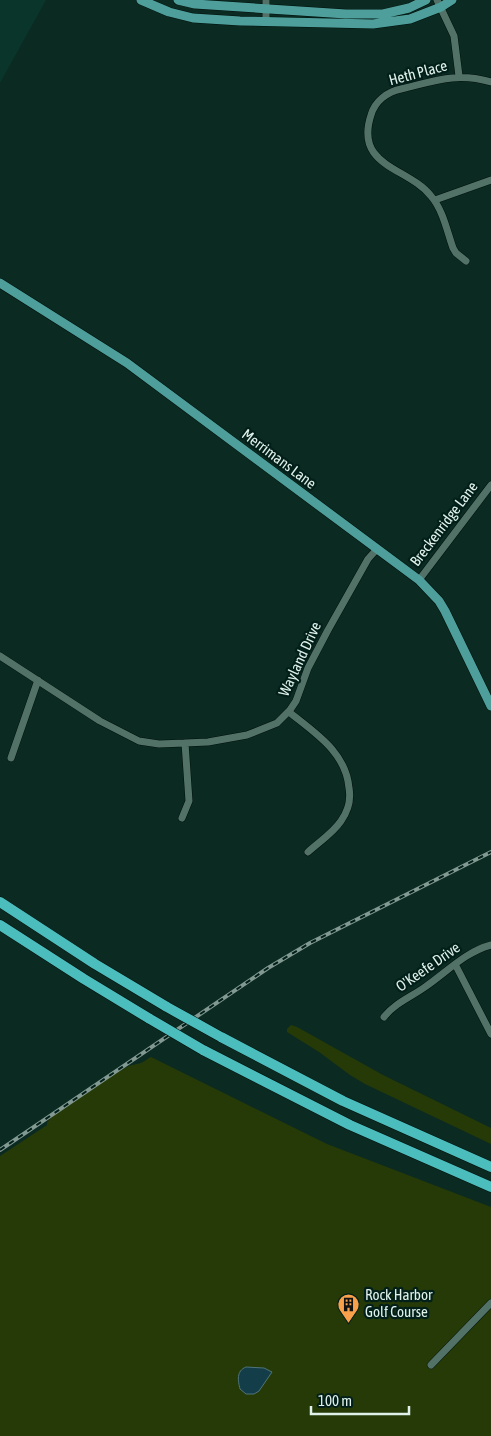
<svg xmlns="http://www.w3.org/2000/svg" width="491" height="1436" font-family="'Asap Condensed',sans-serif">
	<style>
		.built { fill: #09352b }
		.green { fill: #263a07 }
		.water { fill: #133e49; stroke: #50747a }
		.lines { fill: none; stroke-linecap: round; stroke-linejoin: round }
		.minor-casing { stroke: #00110c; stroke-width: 8 }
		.major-casing { stroke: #00110c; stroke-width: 10 }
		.highway-casing { stroke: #00110c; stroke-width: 11 }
		.minor { stroke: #527268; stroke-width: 7 }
		.major { stroke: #4e9f9b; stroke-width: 9 }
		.highway { stroke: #4cbdbd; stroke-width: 10 }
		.rail-casing { stroke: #829992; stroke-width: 4 }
		.rail { stroke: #022019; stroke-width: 2; stroke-dasharray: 5.5; stroke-linecap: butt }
		.highway-bridge-casing { stroke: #00110c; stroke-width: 11; stroke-linecap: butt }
		.highway-bridge { stroke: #4cbdbd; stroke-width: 10 }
		.labels { text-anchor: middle; stroke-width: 4.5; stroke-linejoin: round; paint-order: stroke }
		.street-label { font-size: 15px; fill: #e0f1eb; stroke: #022019 }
		.poi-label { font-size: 15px; fill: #e0f1eb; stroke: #022019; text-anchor: start }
	</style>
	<rect width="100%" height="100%" fill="#0b2a22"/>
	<!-- built -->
	<path class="built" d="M0 0H46L0 83Z"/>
	<!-- green -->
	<path class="green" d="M291 1025 297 1027 383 1075 491 1128V1144L365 1084 350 1075 319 1052 287 1032V1029Z
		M151 1057 327 1144 491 1207V1436H0V1156L47 1125V1123C55 1110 111 1075 127 1067 132 1064 136 1065 141 1063 144 1062 148 1058 151 1057Z"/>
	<!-- water -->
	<path class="water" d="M246 1367 264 1368 272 1372 259 1391 254 1394H246L240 1389C238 1381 236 1371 246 1367Z"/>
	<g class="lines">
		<defs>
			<path id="minor" d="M266 0V22
				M437 0 454 36 459 76
				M435 200 491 180
				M466 261 456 253 453 248C447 231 443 210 431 196 408 167 354 167 371 115 375 101 387 92 401 89 435 81 456 72 491 82
				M419 580 491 485
				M0 656 100 721 139 741 159 744 185 743 208 742 247 735 277 723 290 710 296 701 308 668 328 630 368 559 377 549
				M289 712C315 733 346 752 349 788 351 799 348 811 341 821 333 833 319 842 308 852
				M11 758 38 680
				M182 818 189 801 185 743
				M455 964 491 1034
				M384 1017C395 1003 411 997 425 987 447 972 465 952 491 945
				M431 1365 491 1303"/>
			<path id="major" d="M141 0 169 12 193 18 240 21 373 24 410 19 441 7 452 0
				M178 0 195 4 346 14H383L409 8 426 0
				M0 283 127 363 419 580 439 601 445 611 491 706"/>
			<path id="highway" d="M0 902 95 964 167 1007
				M0 925 84 979 150 1019
				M221 1037 343 1101 491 1167
				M203 1050 350 1125 491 1187"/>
		</defs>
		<!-- minor casing -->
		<use href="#minor" class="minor-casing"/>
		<!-- major casing -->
		<use href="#major" class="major-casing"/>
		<!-- highway casing -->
		<use href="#highway" class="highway-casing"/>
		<!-- minor -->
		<use href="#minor" class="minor"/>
		<!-- major -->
		<use href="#major" class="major"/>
		<!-- highway -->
		<use href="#highway" class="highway"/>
		<defs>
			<path id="rail" d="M0 1150 268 968 310 943 491 852"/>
		</defs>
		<!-- rail casing -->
		<use href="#rail" class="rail-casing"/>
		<!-- rail -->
		<use href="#rail" class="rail"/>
		<defs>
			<path id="highway-bridge" d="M167 1007 221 1037
				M150 1019 203 1050"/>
		</defs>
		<!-- highway-bridge casing -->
		<use href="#highway-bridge" class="highway-bridge-casing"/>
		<!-- highway-bridge -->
		<use href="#highway-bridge" class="highway-bridge"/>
	</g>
	<!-- icons -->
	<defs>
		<symbol id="building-pin" viewBox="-11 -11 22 30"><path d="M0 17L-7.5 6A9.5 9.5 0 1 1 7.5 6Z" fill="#f8a14a" stroke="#022019"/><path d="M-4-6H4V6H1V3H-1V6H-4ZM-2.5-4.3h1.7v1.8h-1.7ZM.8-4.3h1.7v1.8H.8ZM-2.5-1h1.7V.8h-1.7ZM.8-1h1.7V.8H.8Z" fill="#111"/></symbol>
	</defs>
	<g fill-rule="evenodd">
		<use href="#building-pin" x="336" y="1292" width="25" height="34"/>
	</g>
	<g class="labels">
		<!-- street labels -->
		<g class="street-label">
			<text transform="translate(418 73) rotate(-15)" y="5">Heth Place</text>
			<text transform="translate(279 459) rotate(37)" y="5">Merrimans Lane</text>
			<text transform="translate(444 524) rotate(-53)" y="5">Breckenridge Lane</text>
			<text transform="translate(300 659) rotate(-65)" y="5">Wayland Drive</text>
			<text transform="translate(428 967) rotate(-35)" y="5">O'Keefe Drive</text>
		</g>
		<!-- poi labels -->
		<g class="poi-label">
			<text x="365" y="1300">Rock Harbor<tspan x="365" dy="17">Golf Course</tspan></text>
		</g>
	</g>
	<!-- scale -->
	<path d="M311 1406v8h98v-8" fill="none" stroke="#e0f1eb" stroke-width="2.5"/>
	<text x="318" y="1406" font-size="15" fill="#e0f1eb" stroke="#022019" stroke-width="4" paint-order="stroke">100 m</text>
</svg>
